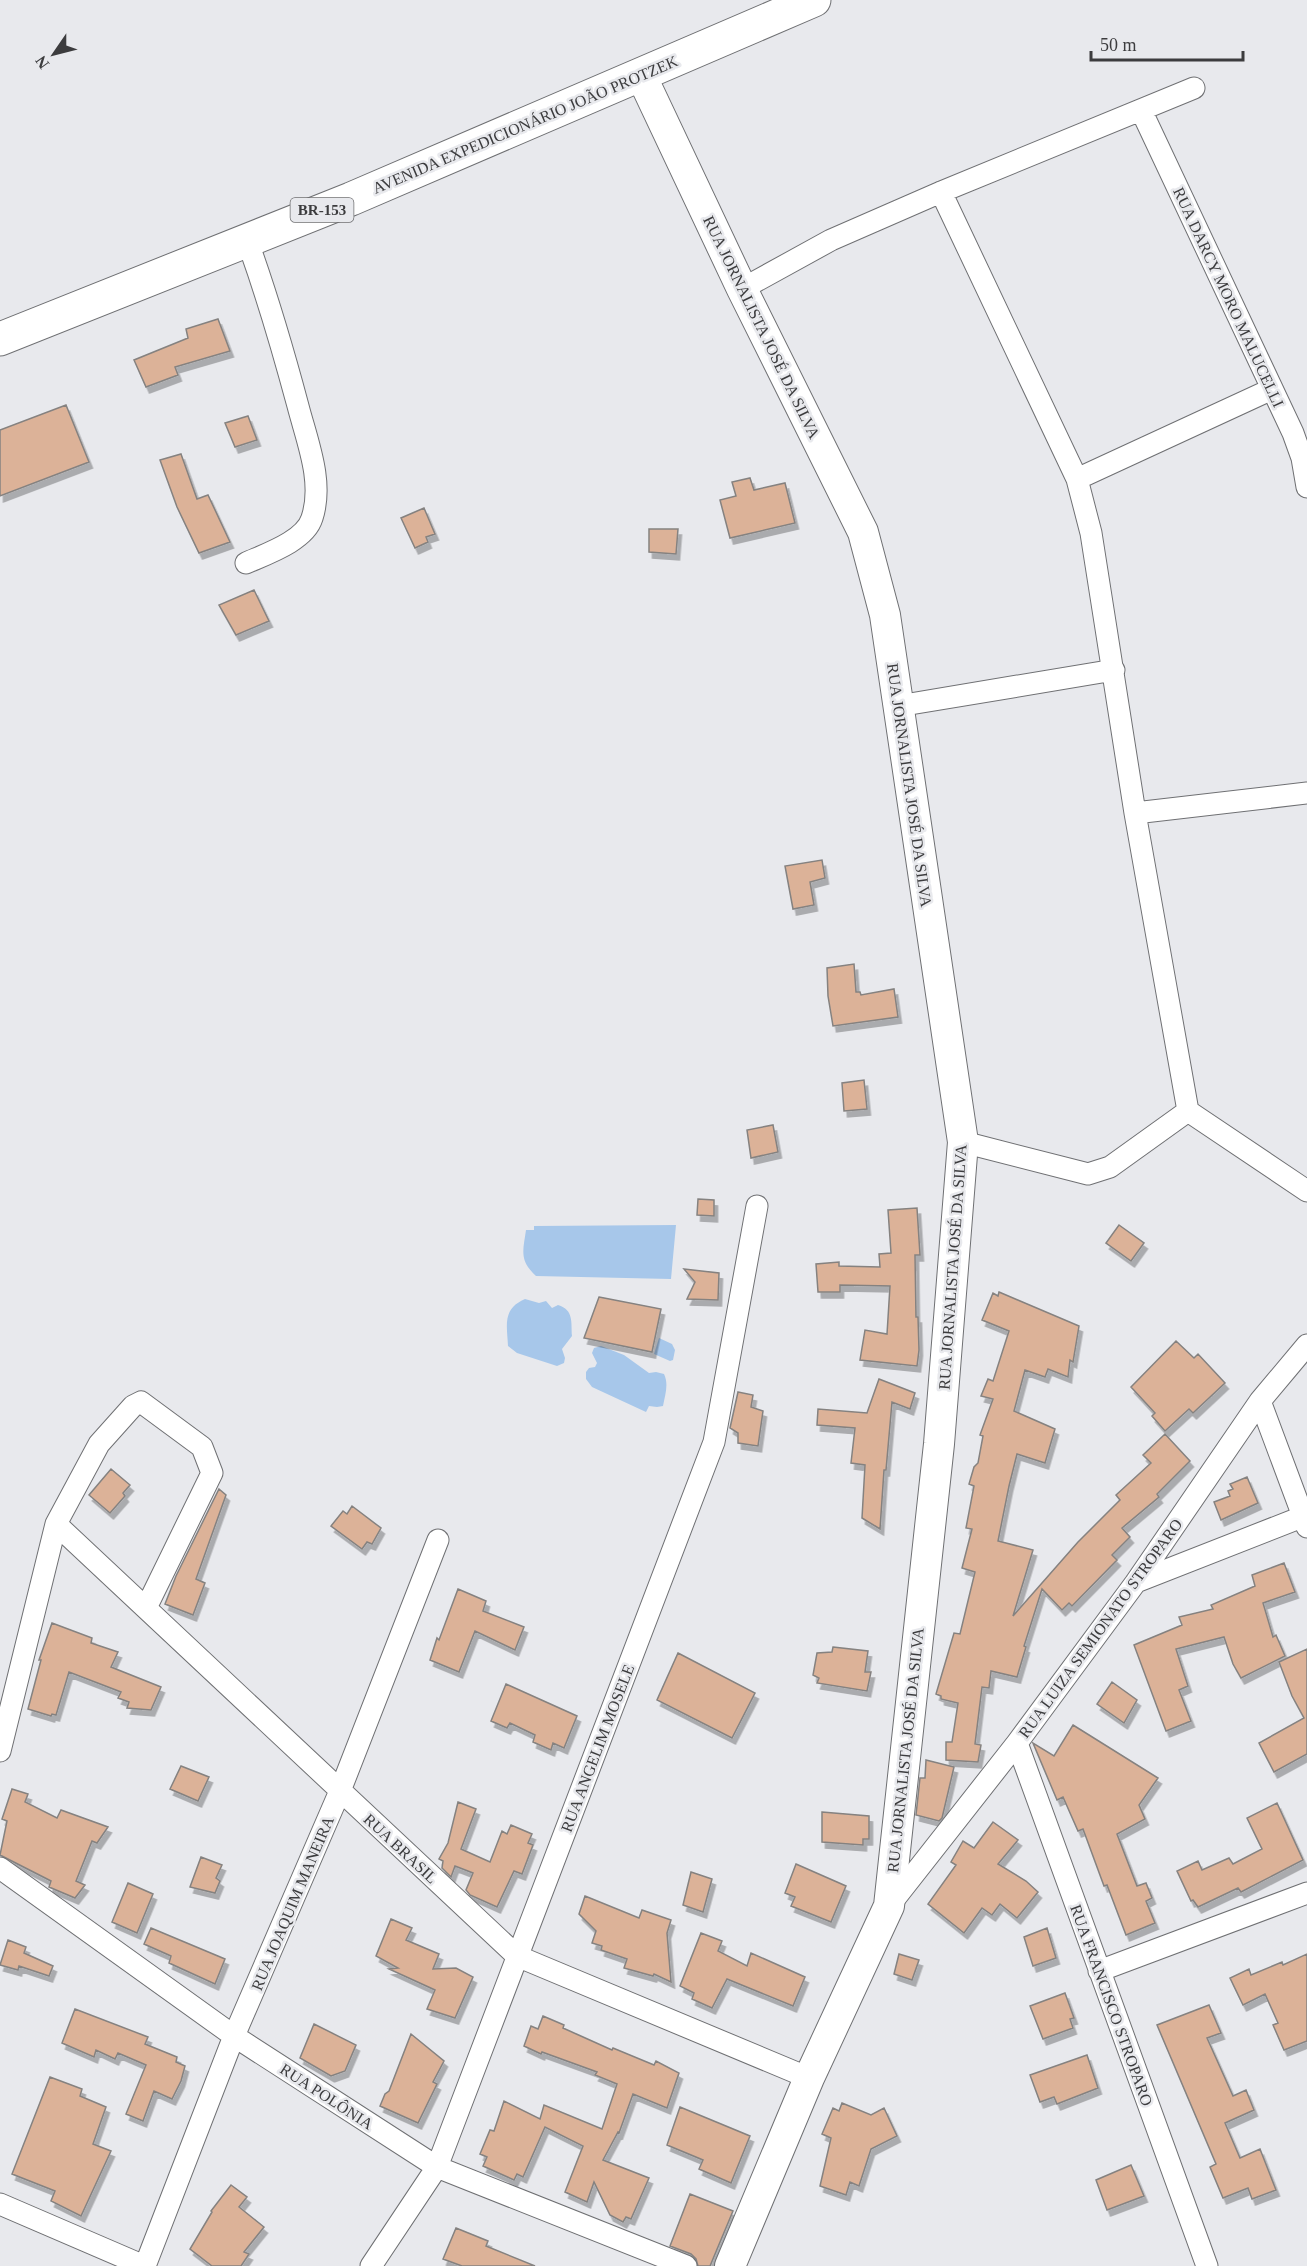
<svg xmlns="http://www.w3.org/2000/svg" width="1307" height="2266" font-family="Georgia,serif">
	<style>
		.water { fill: #a7c7ea }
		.building { fill: #dcb298; stroke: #858280; stroke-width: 1.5; filter: url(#shadow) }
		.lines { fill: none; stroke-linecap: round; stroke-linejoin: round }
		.street-casing { stroke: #6f7073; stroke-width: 23 }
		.secondary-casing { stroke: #6f7073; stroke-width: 32 }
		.highway-casing { stroke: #6f7073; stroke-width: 35 }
		.street { stroke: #fff; stroke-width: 21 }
		.secondary { stroke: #fff; stroke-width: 30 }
		.highway { stroke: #fff; stroke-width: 33 }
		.labels { text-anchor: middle; stroke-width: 5; stroke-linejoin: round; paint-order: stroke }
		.shield { fill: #e8e9ed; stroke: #707072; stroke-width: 1.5 }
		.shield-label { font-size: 15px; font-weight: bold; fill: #3c3c3e }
		.street-label { font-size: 16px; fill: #3c3c3e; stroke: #e8e9ed }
	</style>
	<defs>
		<filter id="shadow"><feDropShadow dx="3.5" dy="6" stdDeviation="0" flood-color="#0004"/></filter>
	</defs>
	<rect width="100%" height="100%" fill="#e8e9ed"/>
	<!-- water -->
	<path class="water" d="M676 1225 671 1279 536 1276C519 1260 523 1251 526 1230H534V1226Z
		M525 1299 539 1303 546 1301 552 1308 558 1305C574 1310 571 1322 572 1336L562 1349 565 1358 564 1363 557 1366 517 1353 508 1346C507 1325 502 1309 525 1299Z
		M659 1338 672 1344 675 1350 673 1360 670 1361 654 1354Z
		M601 1346 624 1355 649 1373 656 1372 664 1374C669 1384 665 1395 663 1406L657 1407 649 1406 646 1412 592 1387 586 1379V1372L589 1368 595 1367 597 1363 592 1353 594 1348Z"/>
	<!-- building -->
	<path class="building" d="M218 319 230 351 175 367 178 375 146 387 134 360 188 338 186 329Z
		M66 405 89 462 0 496V430Z
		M248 416 257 440 235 447 225 423Z
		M181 454 197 499 208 495 230 542 199 553 177 507 160 460Z
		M750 478 754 490 785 483 795 523 730 538 720 500 736 496 732 482Z
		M424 508 435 534 426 537 428 542 415 548 401 518Z
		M649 529H678L676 554 649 552Z
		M254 590 269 621 236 635 219 605Z
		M822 860 825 878 810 882 814 905 793 909 785 866Z
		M854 964 856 992H860L861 995 894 989 898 1017 833 1026 828 996 827 968Z
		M864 1080 867 1109 844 1111 842 1083Z
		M773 1125 778 1152 751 1158 747 1130Z
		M698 1199 714 1200V1216L697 1215Z
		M917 1208 920 1255H915L916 1317H918L919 1350 917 1366 860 1360 865 1330 887 1334 890 1286 840 1285V1292H818L816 1264 839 1262V1266L880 1267 879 1254 891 1253 888 1210Z
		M1119 1225 1144 1243 1131 1261 1106 1243Z
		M684 1269 719 1273 718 1300 687 1299 695 1282Z
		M999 1292 1079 1326 1073 1362 1070 1360 1068 1377 1048 1369 1045 1377 1025 1370 1014 1411 1055 1429 1045 1463 1017 1454 1009 1486 998 1541 1033 1550 1013 1616 1078 1542 1120 1500 1116 1495 1151 1463 1143 1455 1165 1434 1190 1461 1157 1494 1159 1497 1122 1528 1130 1537 1112 1555 1117 1560 1072 1606 1069 1603 1062 1610 1042 1589 1024 1646 1026 1647 1017 1677 991 1671 989 1688 982 1687 975 1744 981 1745 978 1762 946 1760V1742H952L958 1703 941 1699V1696L936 1694 954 1633 960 1634 975 1572 962 1568 972 1529 966 1528 974 1486 969 1484 974 1467 978 1463 983 1436 980 1435 993 1399 981 1396 988 1379 993 1381 1009 1331 982 1320 993 1293 998 1296Z
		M599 1297 661 1309 652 1352 584 1338Z
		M1176 1341 1194 1358 1198 1354 1225 1383 1193 1413 1189 1409 1165 1431 1152 1416 1155 1413 1131 1387Z
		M879 1379 915 1393 910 1409 892 1402 886 1470H884L880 1529 862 1518 865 1465 851 1463 855 1428 817 1425 818 1409 867 1413Z
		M738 1392 753 1395 751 1407 763 1411 758 1446 738 1443V1433L730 1428Z
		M111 1469 130 1485 123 1493 125 1496 110 1513 89 1495Z
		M1247 1477 1258 1503 1221 1520 1214 1502 1230 1496 1228 1491 1233 1489 1230 1484Z
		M219 1489 226 1495 196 1579 205 1583 193 1615 165 1604 176 1576Z
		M352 1506 381 1528 372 1544 367 1542 362 1549 331 1526 343 1511 347 1514Z
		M1284 1563 1295 1592 1263 1603 1273 1637 1276 1635 1285 1656 1241 1678 1233 1664 1224 1637 1176 1649 1188 1686 1179 1690 1191 1721 1166 1731 1134 1645 1182 1625 1179 1617 1213 1609 1211 1605 1255 1586 1252 1575Z
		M458 1589 486 1601 483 1611 524 1627 515 1650 475 1631 459 1672 430 1660 437 1638 439 1640Z
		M52 1623 92 1638 91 1643 118 1652 111 1667 161 1687 151 1710 127 1708 129 1702 118 1698 121 1692 69 1672 56 1715 52 1714 51 1716 28 1709 41 1660H39Z
		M833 1647 868 1651 865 1672H871L867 1691 817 1683 819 1678 813 1675 817 1653 832 1652Z
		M1307 1649V1754L1274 1772 1259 1743 1304 1718 1292 1696 1279 1662Z
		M678 1653 755 1693 732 1738 657 1700Z
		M1112 1682 1137 1700 1124 1723 1097 1704Z
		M506 1684 577 1716 564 1748 553 1743 551 1750 533 1742 535 1735 510 1723 507 1728 491 1721Z
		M1073 1725 1158 1778 1139 1805 1145 1819 1117 1834 1137 1886 1146 1883 1152 1898 1146 1901 1155 1923 1126 1935 1107 1885 1104 1886 1083 1829 1078 1831 1063 1797 1057 1800 1033 1743 1054 1756Z
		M926 1760 954 1767 942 1818 939 1821 916 1815 920 1778H925Z
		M181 1766 209 1777 198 1801 170 1789Z
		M12 1789 28 1794 25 1802 57 1818 61 1810 108 1827 97 1843 92 1841 76 1881 85 1885 75 1898 49 1887 51 1881 0 1855 7 1821 2 1819Z
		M458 1802 476 1809 461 1849 490 1862 502 1831 507 1834 511 1825 532 1834 528 1843 533 1845 522 1874 514 1871 497 1907 470 1895 466 1890 473 1873 455 1866 451 1877 442 1868 443 1861 439 1859 448 1843Z
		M1277 1803 1303 1860 1241 1892 1238 1888 1198 1907 1193 1900 1191 1901 1177 1871 1198 1861 1202 1870 1229 1858 1233 1864 1262 1849 1247 1818Z
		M822 1812 869 1816V1839H863V1845L822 1842Z
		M993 1822 1018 1840 998 1864 1026 1881 1038 1892 1017 1918 1000 1904 992 1915 982 1908 964 1933 928 1904 956 1865 951 1862 963 1841 974 1848Z
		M201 1857 222 1865 216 1878 220 1881 215 1893 190 1887Z
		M796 1864 846 1886 831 1922 791 1906 795 1897 785 1893Z
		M691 1872 712 1879 703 1912 683 1905Z
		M128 1883 153 1894 137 1933 112 1922Z
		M585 1896 639 1918 642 1910 671 1920 667 1933 671 1982 654 1974 653 1976 624 1968 627 1959 601 1950 602 1946 592 1943 596 1931 579 1914Z
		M391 1919 412 1928 406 1940 439 1954 433 1969 456 1968 473 1977 455 2018 427 2009 435 1990 389 1969 398 1968 376 1956Z
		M151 1928 225 1959 215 1984 169 1963 171 1956 144 1944Z
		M1047 1928 1056 1958 1033 1966 1024 1937Z
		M701 1933 722 1941 718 1951 747 1966 751 1953 805 1977 793 2006 727 1979 712 2008 692 1999 694 1993 680 1986Z
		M8 1940 26 1947 24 1953 53 1966 49 1976 19 1966 18 1970 0 1965Z
		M899 1954 919 1960 912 1980 894 1974Z
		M1307 1954V2041L1284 2050 1273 2025 1278 2023 1265 1994 1243 2005 1230 1978 1249 1969 1251 1975 1282 1962 1283 1965Z
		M1065 1993 1074 2018 1070 2019 1073 2028 1043 2039 1030 2006Z
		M1209 2005 1221 2033 1207 2038 1233 2096 1246 2090 1254 2110 1225 2123 1240 2158 1260 2149 1276 2190 1252 2199 1248 2188 1223 2198 1210 2167 1216 2164 1157 2025Z
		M75 2009 148 2037 145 2044 177 2057 176 2062 185 2066 181 2081 172 2099 154 2091 143 2121 126 2114 146 2065 118 2053 115 2059 96 2050 94 2057 62 2043Z
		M543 2016 564 2025 563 2028 612 2050 613 2048 654 2065 656 2061 679 2073 667 2108 633 2094 619 2133 618 2132 603 2160 649 2178 631 2219 626 2217 623 2222 610 2215 594 2182 587 2202 565 2192 583 2146 545 2127 523 2177 517 2174 514 2180 483 2166 487 2157 480 2154 490 2130 494 2131 504 2101 540 2119 544 2105 602 2129 617 2084 595 2075 597 2072 542 2052 541 2054 524 2046 531 2026 538 2029Z
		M314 2024 356 2045 345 2071 331 2076 300 2058Z
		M411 2034 444 2061 433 2082 437 2084 418 2123 380 2106 385 2094 389 2091Z
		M1087 2055 1098 2088 1057 2104 1054 2097 1040 2102 1030 2075Z
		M50 2077 82 2089 80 2096 106 2107 93 2144 111 2151 81 2216 51 2201 55 2191 12 2174Z
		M842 2103 871 2115 884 2108 897 2136 871 2149 859 2186 850 2182 846 2195 820 2186 831 2138 822 2134 833 2108 839 2111Z
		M680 2107 750 2136 731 2183 699 2169 703 2160 667 2145Z
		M1131 2165 1144 2196 1107 2210 1096 2180Z
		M231 2185 247 2197 239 2207 264 2227 244 2252 249 2254 241 2266H212L190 2249 212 2212 211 2211Z
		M690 2194 733 2211 710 2266H698L696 2259 691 2254 670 2246Z
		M456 2228 488 2241 486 2246 535 2266H462L443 2259Z"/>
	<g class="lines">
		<defs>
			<path id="street" d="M1141 110 1293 433 1302 458 1307 487
				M941 192 1077 479 1091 533 1135 813 1188 1111 1307 1191
				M742 289 831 240 941 192 1194 88
				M1077 479 1272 389
				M246 563C266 554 305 541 312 518 324 482 307 441 298 406 283 350 267 295 247 240
				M898 706 1114 670
				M1135 813 1307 793
				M963 1142 1088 1174 1110 1167 1188 1111
				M1260 1401 1307 1527
				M56 1524 517 1956 809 2078
				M1136 1582 1307 1515
				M1017 1743 1207 2266
				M0 1751 56 1524 99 1444 133 1406 141 1402 202 1447 212 1473 146 1608
				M0 1868 234 2036 437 2167 686 2266
				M889 1906 1017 1743 1136 1582 1260 1401 1307 1345
				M1099 1971 1307 1893
				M0 2204 144 2266
				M145 2266 234 2036 340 1791 438 1540
				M371 2266 437 2167 714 1442 757 1206"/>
			<path id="secondary" d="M641 75 742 289 863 532 885 615 963 1142 939 1444 889 1906 809 2078 730 2266"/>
			<path id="highway" d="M0 339 351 199 814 0"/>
		</defs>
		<!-- street casing -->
		<use href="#street" class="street-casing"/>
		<!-- secondary casing -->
		<use href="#secondary" class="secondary-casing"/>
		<!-- highway casing -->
		<use href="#highway" class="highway-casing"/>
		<!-- street -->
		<use href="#street" class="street"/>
		<!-- secondary -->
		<use href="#secondary" class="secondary"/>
		<!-- highway -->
		<use href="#highway" class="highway"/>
	</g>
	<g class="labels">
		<!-- shield labels -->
		<rect class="shield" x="290.5" y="198" width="63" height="24" rx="4.5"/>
		<g class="shield-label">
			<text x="322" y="215">BR-153</text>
		</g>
		<!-- street labels -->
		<g class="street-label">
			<text transform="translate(525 124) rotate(-23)" y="6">AVENIDA EXPEDICIONÁRIO JOÃO PROTZEK</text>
			<text transform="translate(1229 297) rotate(65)" y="6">RUA DARCY MORO MALUCELLI</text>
			<text transform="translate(762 327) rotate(64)" y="6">RUA JORNALISTA JOSÉ DA SILVA</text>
			<text transform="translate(910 785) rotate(82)" y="6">RUA JORNALISTA JOSÉ DA SILVA</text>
			<text transform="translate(952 1267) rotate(-86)" y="6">RUA JORNALISTA JOSÉ DA SILVA</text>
			<text transform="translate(1100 1628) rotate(-54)" y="6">RUA LUIZA SEMIONATO STROPARO</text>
			<text transform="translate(597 1748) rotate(-69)" y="6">RUA ANGELIM MOSELE</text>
			<text transform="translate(905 1750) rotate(-84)" y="6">RUA JORNALISTA JOSÉ DA SILVA</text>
			<text transform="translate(401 1848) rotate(43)" y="6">RUA BRASIL</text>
			<text transform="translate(292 1903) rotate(-67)" y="6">RUA JOAQUIM MANEIRA</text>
			<text transform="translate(1112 2005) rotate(70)" y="6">RUA FRANCISCO STROPARO</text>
			<text transform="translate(327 2096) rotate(33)" y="6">RUA POLÔNIA</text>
		</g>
	</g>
	<!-- north arrow -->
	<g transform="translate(54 54) rotate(235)" stroke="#e8e9ed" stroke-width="4.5" paint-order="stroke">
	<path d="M0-4.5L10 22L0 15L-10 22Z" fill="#3c3c3e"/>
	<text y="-9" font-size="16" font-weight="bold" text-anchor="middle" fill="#3c3c3e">N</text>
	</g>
	<!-- scale -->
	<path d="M1091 51v9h152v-9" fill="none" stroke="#3c3c3e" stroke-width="3"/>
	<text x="1100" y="51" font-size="18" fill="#3c3c3e" stroke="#e8e9ed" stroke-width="4.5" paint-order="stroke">50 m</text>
</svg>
